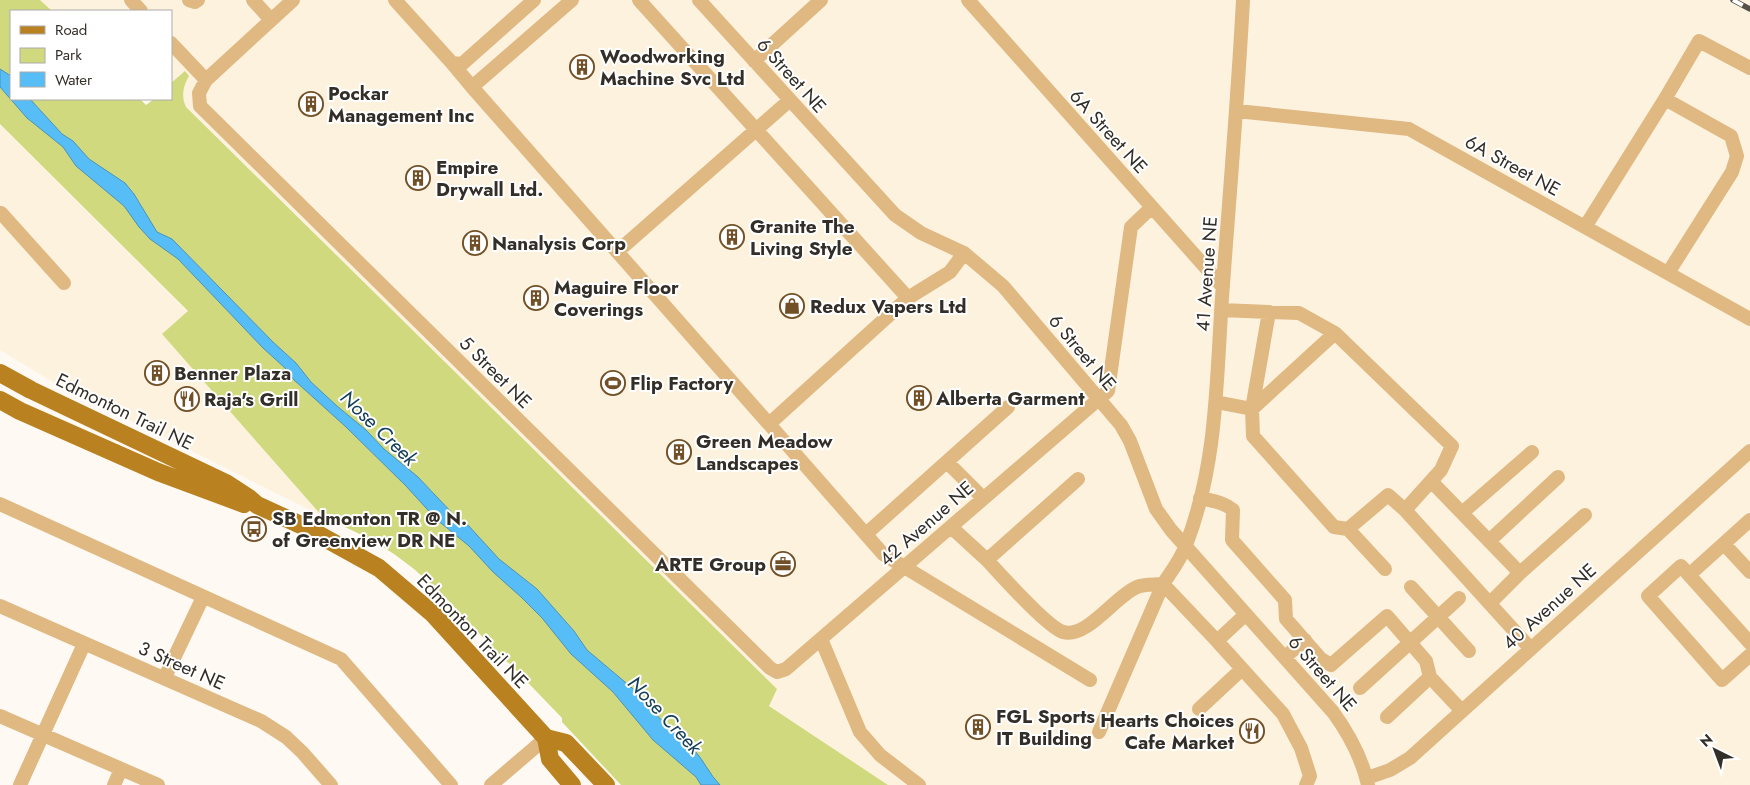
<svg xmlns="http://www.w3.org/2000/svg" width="1750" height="785" font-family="Jost,sans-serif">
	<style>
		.built { fill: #fdf2de }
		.green { fill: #d0d97e }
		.water { fill: #57bdf7; stroke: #4c92b9 }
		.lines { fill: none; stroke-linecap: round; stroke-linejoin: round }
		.minor { stroke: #e0b882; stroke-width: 14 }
		.major { stroke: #ba8120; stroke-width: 18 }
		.rail-casing { stroke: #56524b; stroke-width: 5.5 }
		.rail { stroke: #fff; stroke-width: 4; stroke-dasharray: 11; stroke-linecap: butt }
		.labels { text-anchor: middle; stroke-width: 4; stroke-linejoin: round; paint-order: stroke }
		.poi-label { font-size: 19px; font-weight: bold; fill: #332f28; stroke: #fff; text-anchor: start }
		.street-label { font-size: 19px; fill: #332f28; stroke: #fff }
		.water-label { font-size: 20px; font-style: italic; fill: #154058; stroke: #fff }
	</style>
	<rect width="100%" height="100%" fill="#fefaf3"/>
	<!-- built -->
	<path class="built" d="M40 0H1750V785H888L768 705 777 689 186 107 184 103 183 92 185 71 171 83V11H52Z
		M0 124 188 312 162 334 322 516 51 381 0 350Z"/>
	<!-- green -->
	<path class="green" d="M0 0H40L52 11H11V99H140L146 105 154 99H171V83L185 71 189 76C183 86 181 96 186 107L777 689 769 706 888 785H621L562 722V718L510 664 503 659 446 598 414 569 394 554 370 539 322 516 162 334 188 311 0 124Z"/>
	<!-- water -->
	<path class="water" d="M0 69 11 76V99H30L62 134 73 141 89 159 125 183 134 194 157 232 172 239 273 342 296 363 311 382 337 406 366 430 384 449 418 477 454 515 467 524 499 559 537 589 574 631 587 650 638 693C653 716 676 731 695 751 704 761 710 775 720 785H701L696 777 653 740 613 692 571 654 542 618 521 597 493 572 469 546 436 519 406 486 346 427 294 380 285 368 263 348 178 259 150 239 139 227 124 206 76 166 63 147 27 118 0 87Z"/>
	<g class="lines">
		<!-- minor -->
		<path class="minor" d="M131 0 141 11
			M189 0 195 2 198 0
			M253 0 271 20
			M293 0 206 80 199 93 200 106 770 668 777 672 786 669 1108 391 1131 227 1152 207
			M395 0 452 63 462 64 534 0
			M572 0 472 87 769 424 908 298 950 272 964 253
			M639 0 908 298
			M699 0 895 215 921 233 964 253 1003 286 1121 425 1130 441 1156 509 1171 530 1333 712C1349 734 1362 758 1368 785
			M968 0 1223 287
			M1243 0C1238 95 1230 189 1223 284 1216 373 1219 460 1186 545 1181 559 1171 572 1163 584L1217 641 1246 614
			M171 43 206 80
			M754 61 821 0
			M452 63 472 87
			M1665 99 1731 136 1737 156 1732 172 1668 273
			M1237 111 1409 129 1750 319
			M1 213 64 283
			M1585 227 1665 99 1699 41 1750 68
			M617 252 790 100
			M1269 312 1299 313 1335 333 1252 409 1253 436 1334 527 1348 529 1388 495 1405 510 1441 470 1452 446 1335 333
			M1216 402 1252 409 1269 312 1221 310
			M769 424 883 554 1090 680
			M947 462 983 498
			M1431 481 1520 573 1490 603
			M1200 498C1212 501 1224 502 1233 510L1232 540 1285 600 1286 619 1321 659 1331 665 1387 616 1426 661 1430 677
			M0 504 341 659 451 785
			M1405 510 1530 648
			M1462 513 1532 452
			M951 527 987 560 1078 479
			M1348 529 1385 569
			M866 534 1008 407
			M1489 541 1558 477
			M1724 544 1750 572
			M987 560C1001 575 1047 627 1063 632 1087 639 1115 596 1137 587 1144 584 1155 585 1163 584L1099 732
			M1520 573 1585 515
			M1689 575 1750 520
			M1411 587 1469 651
			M0 606 261 721 286 737 302 752 331 785
			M821 639 860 732 880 755 919 785
			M1217 641 1283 714 1301 748 1310 776 1306 785
			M1750 643 1681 566 1648 596 1722 680 1750 655
			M1285 657 1305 640
			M165 677 203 597
			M1360 688 1459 598
			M1199 709 1242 669
			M0 716 158 785
			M1387 717 1430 677 1461 710
			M1367 778 1390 770 1410 758 1750 451
			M20 785 84 644
			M114 785 121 769
			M491 785 546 738"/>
		<!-- major -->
		<path class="major" d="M0 373 31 390 226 483 249 498 257 505 303 526 379 568 433 614 546 738 550 759 572 785
			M0 400 20 411 158 472 244 504
			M546 738 566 743 606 785"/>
		<defs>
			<path id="rail" d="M1733 0 1750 9"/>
		</defs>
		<!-- rail casing -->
		<use href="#rail" class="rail-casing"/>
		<!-- rail -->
		<use href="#rail" class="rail"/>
	</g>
	<!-- icons -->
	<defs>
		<symbol id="building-ring" viewBox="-11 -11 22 22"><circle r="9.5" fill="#fff" stroke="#715027" stroke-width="1.5"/><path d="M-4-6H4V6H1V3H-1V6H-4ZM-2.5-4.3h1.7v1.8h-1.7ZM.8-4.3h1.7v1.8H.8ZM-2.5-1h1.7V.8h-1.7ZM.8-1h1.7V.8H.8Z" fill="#715027"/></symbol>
		<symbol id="shop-ring" viewBox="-11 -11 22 22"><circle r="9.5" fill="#fff" stroke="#715027" stroke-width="1.5"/><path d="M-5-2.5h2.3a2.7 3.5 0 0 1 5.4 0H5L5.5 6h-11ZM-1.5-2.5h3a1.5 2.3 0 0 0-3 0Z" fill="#715027"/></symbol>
		<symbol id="stadium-ring" viewBox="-11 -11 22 22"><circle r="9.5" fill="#fff" stroke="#715027" stroke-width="1.5"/><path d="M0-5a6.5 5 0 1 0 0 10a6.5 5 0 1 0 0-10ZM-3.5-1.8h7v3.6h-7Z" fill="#715027"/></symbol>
		<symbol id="restaurant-ring" viewBox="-11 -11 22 22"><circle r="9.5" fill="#fff" stroke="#715027" stroke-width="1.5"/><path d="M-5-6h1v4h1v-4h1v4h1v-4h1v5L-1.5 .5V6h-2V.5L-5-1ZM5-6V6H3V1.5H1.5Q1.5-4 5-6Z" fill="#715027"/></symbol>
		<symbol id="bus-ring" viewBox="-11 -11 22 22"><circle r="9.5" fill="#fff" stroke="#715027" stroke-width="1.5"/><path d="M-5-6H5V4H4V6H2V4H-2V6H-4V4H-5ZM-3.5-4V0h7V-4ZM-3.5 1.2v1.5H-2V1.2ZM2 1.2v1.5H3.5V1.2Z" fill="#715027"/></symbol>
		<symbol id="office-ring" viewBox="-11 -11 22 22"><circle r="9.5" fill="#fff" stroke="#715027" stroke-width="1.5"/><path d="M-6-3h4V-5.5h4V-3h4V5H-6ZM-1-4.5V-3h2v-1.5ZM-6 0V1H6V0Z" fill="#715027"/></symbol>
	</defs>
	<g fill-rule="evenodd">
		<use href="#building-ring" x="568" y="53" width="28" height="28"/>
		<use href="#building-ring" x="297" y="90" width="28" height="28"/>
		<use href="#building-ring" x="404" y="164" width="28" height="28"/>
		<use href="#building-ring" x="718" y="223" width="28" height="28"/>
		<use href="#building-ring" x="461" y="229" width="28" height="28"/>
		<use href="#building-ring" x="522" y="284" width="28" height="28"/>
		<use href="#shop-ring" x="778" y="292" width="28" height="28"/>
		<use href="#building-ring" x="143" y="359" width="28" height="28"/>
		<use href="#stadium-ring" x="599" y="369" width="28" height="28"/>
		<use href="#building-ring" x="905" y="384" width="28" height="28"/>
		<use href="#restaurant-ring" x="173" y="385" width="28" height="28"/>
		<use href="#building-ring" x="665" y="438" width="28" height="28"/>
		<use href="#bus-ring" x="240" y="515" width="28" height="28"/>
		<use href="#office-ring" x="769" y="550" width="28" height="28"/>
		<use href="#building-ring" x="964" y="713" width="28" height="28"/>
		<use href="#restaurant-ring" x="1238" y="717" width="28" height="28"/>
	</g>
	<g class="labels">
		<!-- poi labels -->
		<g class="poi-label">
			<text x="600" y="63">Woodworking<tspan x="600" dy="22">Machine Svc Ltd</tspan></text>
			<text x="328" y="100">Pockar<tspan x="328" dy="22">Management Inc</tspan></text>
			<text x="436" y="174">Empire<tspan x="436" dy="22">Drywall Ltd.</tspan></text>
			<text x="750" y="233">Granite The<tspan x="750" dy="22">Living Style</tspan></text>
			<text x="492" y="250">Nanalysis Corp</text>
			<text x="554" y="294">Maguire Floor<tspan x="554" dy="22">Coverings</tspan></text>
			<text x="810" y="313">Redux Vapers Ltd</text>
			<text x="174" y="380">Benner Plaza</text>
			<text x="630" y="390">Flip Factory</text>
			<text x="936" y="405">Alberta Garment</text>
			<text x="204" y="406">Raja's Grill</text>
			<text x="696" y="448">Green Meadow<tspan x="696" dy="22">Landscapes</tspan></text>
			<text x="272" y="525">SB Edmonton TR @ N.<tspan x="272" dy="22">of Greenview DR NE</tspan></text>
			<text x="766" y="571" text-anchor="end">ARTE Group</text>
			<text x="996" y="723">FGL Sports<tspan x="996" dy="22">IT Building</tspan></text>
			<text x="1234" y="727" text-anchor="end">Hearts Choices<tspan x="1234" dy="22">Cafe Market</tspan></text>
		</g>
		<!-- street labels -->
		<g class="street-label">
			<text transform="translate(792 75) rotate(48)" y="7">6 Street NE</text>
			<text transform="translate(1109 131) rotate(48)" y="7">6A Street NE</text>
			<text transform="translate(1513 165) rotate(29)" y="7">6A Street NE</text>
			<text transform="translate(1206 274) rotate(-86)" y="7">41 Avenue NE</text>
			<text transform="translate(1083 352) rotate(50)" y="7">6 Street NE</text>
			<text transform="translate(496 372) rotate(45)" y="7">5 Street NE</text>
			<text transform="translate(125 411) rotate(26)" y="7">Edmonton Trail NE</text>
			<text transform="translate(926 523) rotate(-41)" y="7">42 Avenue NE</text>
			<text transform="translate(1549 606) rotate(-42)" y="7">40 Avenue NE</text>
			<text transform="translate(473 631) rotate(46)" y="7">Edmonton Trail NE</text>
			<text transform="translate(182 665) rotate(24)" y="7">3 Street NE</text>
			<text transform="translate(1323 673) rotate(49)" y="7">6 Street NE</text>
		</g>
		<!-- water labels -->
		<g class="water-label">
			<text transform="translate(379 428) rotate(44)" y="7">Nose Creek</text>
			<text transform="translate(665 715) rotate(47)" y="7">Nose Creek</text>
		</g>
	</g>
	<!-- legend -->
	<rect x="10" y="10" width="162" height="90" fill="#ffffff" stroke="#adaca9"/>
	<rect x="20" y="26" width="25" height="8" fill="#ba8120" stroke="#adaca9"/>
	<text x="55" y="35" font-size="15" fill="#332f28">Road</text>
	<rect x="20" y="48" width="25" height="15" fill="#d0d97e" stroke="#adaca9"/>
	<text x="55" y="60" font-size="15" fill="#332f28">Park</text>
	<rect x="20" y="72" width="25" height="15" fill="#57bdf7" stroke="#adaca9"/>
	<text x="55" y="85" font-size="15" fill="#332f28">Water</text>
	<!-- north arrow -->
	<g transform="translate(1715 750) rotate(318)" stroke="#ffffff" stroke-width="4" paint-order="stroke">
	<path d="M0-4L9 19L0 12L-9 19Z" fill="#332f28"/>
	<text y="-8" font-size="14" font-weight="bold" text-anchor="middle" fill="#332f28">N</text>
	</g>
</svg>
